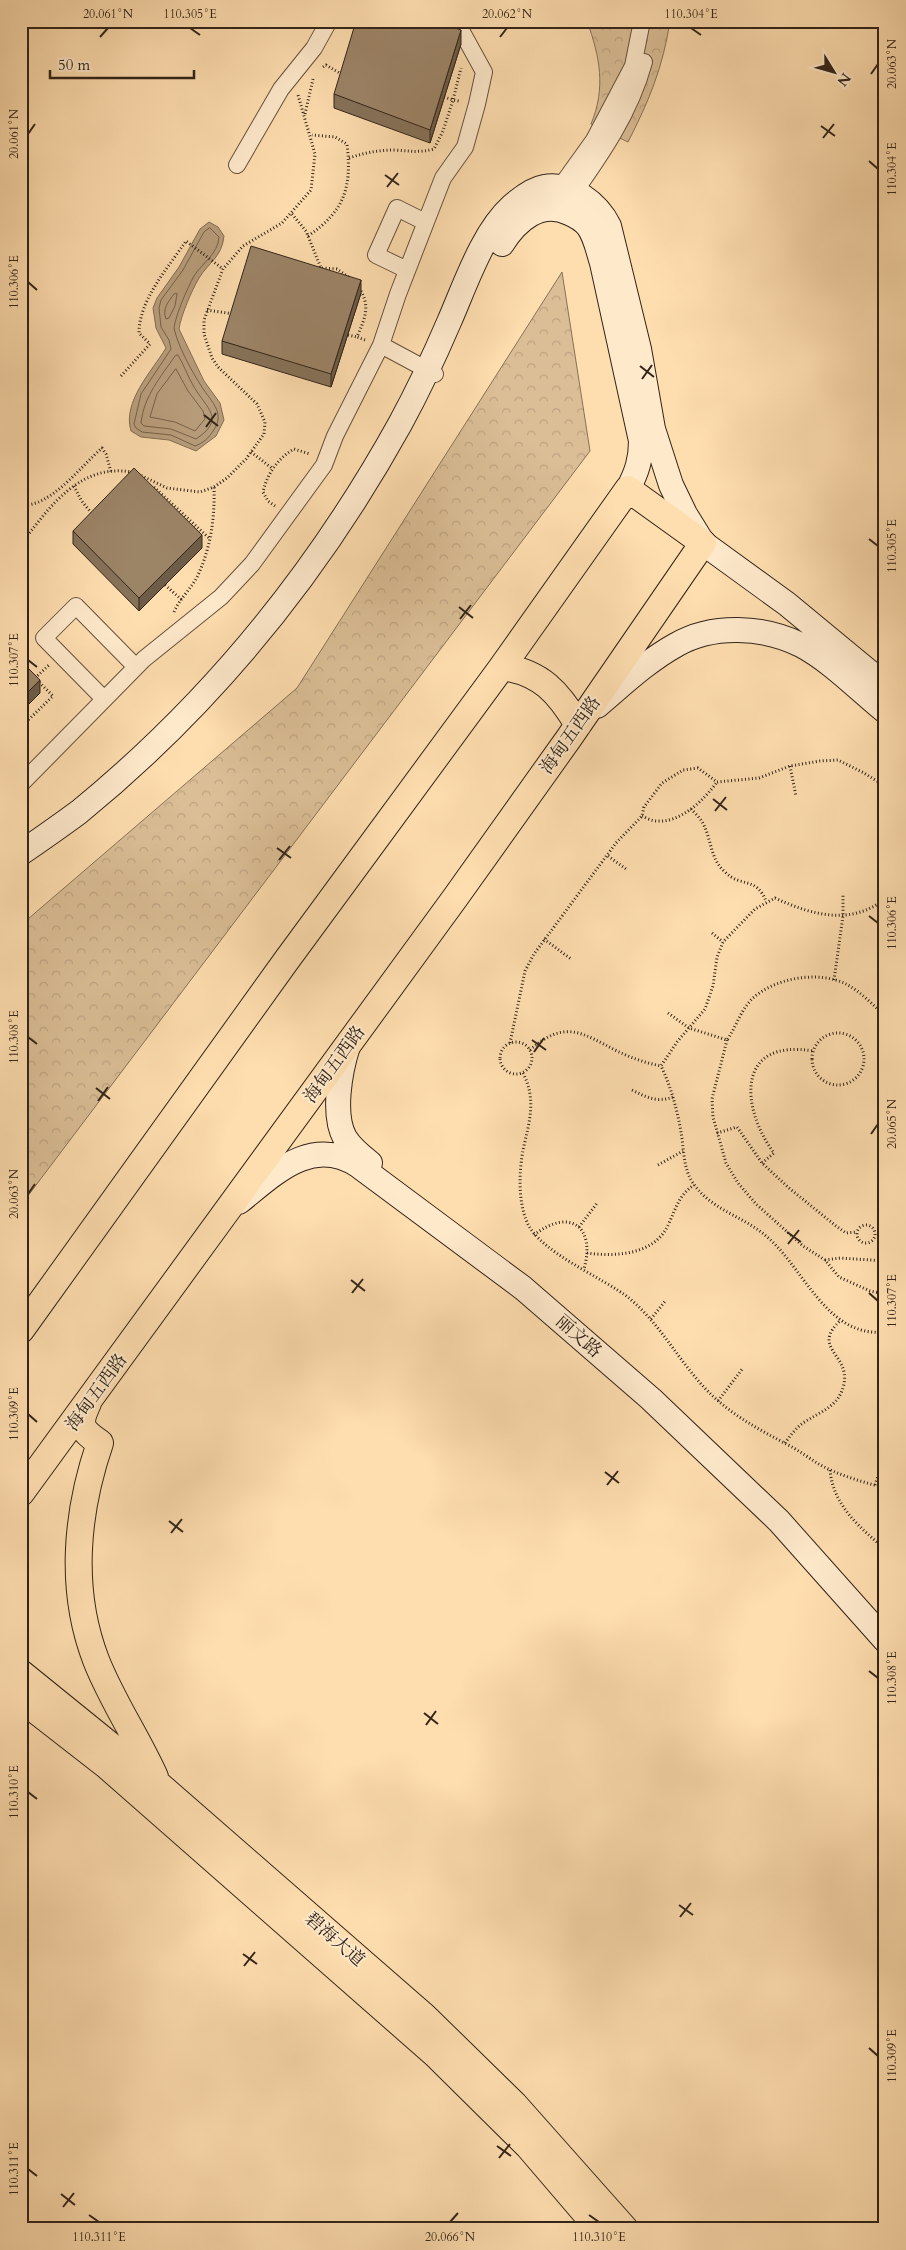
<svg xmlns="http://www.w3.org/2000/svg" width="906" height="2250" font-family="Cardo,'Noto Serif SC',serif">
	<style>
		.park { fill: url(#park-crowns); stroke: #867158 }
		.water { fill: #b99e7c; stroke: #836d54 }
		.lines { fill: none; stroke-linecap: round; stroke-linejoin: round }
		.shore { stroke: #76614a; stroke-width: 1 }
		.street-casing { stroke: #65523e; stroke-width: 18 }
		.secondary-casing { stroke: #322419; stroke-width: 26 }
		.primary-casing { stroke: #322419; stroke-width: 28 }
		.path { stroke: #322419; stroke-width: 3; stroke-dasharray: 1 2.5; stroke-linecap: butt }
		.street { stroke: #fee9cb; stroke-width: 16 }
		.secondary { stroke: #fee9cb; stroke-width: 24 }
		.primary { stroke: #feddaf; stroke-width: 26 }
		.wall { fill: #867259; stroke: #322419 }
		.shaded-wall { fill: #6d5c48; stroke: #322419 }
		.building { fill: #9c8467; stroke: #322419 }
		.ticks { fill: none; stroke: #322419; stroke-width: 2 }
		.labels { text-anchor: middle; stroke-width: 4; stroke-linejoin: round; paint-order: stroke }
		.street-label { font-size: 18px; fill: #322419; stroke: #fee9cb }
		.neatline { fill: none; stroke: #322419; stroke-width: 2 }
		.ticks-label { font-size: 12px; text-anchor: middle; fill: #322419 }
	</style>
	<defs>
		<pattern id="park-crowns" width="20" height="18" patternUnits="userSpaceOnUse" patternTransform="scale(1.25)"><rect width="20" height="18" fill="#dbbe96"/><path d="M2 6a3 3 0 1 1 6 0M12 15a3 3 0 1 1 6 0" fill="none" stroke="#bca381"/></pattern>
	</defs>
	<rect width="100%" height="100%" fill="#feddaf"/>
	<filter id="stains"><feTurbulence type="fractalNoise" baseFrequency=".004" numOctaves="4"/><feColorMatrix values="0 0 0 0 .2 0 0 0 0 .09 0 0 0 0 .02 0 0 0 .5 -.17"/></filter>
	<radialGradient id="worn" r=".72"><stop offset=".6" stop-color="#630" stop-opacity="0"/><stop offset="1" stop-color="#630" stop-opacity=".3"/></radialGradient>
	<!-- park -->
	<path class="park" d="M587 21H670C663 67 649 101 628 142L591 124C606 88 600 57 587 21Z
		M562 272 590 451 21 1205V925L297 688Z"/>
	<!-- water -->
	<path class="water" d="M209 222 218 227 224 236C222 257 209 262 199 278 192 290 181 315 179 329L204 381 220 403 224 420 216 436 196 451 169 440 141 437 131 431C122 402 152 371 166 348L156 328 153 308 157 298 179 267 200 229Z"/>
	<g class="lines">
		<!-- shore -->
		<path class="shore" d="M210 228 219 237C218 254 203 262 194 276 187 289 176 314 174 328 178 346 190 368 200 384 209 400 227 412 213 431 209 438 203 443 195 446L171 435 142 432 136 428 134 424 141 394 171 349 169 340 161 327 159 308 161 300 183 270 204 232Z
			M177 294 175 306 169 318 166 319C162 309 168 302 174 294Z
			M178 355C184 365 188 377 194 387 207 409 226 419 196 439L171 429 144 426 141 423C144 396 160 378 175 356Z
			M176 369 188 391 203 411 205 419 195 431 175 422 150 417 157 394Z"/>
		<defs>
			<path id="street" d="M237 165 281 89 314 48 329 21
				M556 193 594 140 633 66 642 21
				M569 200C600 156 630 114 644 62
				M407 270 376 255 397 208 425 222
				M381 345 435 374
				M104 699 44 638 76 606 136 667
				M21 784 144 659 221 597 252 564 324 465 335 436 381 345 398 294 443 178 465 147 477 104 484 72 456 21"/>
			<path id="secondary" d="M502 244C516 221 541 199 569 213 576 216 583 220 588 226 596 237 598 251 602 263L641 441C641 459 637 472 628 489
				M597 706C622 685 647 661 676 645 712 624 763 626 801 645 831 661 858 689 885 711
				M21 853C40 840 60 826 79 812 210 705 318 572 400 424 418 391 434 357 449 322 465 286 482 233 512 206 521 198 532 189 544 187 571 182 598 204 609 226L639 349 653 429 671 485 685 514 703 543 787 604 885 685
				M348 1046C340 1071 332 1115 345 1138 351 1148 361 1156 370 1163
				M239 1202C275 1173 312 1135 359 1166L523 1288 651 1399 779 1521 885 1640"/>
			<path id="primary" d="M502 667C541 672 559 693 578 725
				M21 1330 286 961 502 667 628 489 703 543 569 738 455 898 21 1493
				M88 1403C78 1425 80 1429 100 1443 76 1513 69 1590 96 1660 112 1701 137 1737 155 1777
				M21 1673 158 1784 424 2016 514 2104 625 2229
				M21 1699 107 1766 436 2055 528 2146 599 2229"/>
		</defs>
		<!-- street casing -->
		<use href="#street" class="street-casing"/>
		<!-- secondary casing -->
		<use href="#secondary" class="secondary-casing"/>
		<!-- primary casing -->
		<use href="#primary" class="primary-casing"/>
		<!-- path -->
		<path class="path" d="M323 67 326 65 343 75
			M444 97 453 100 461 68
			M305 114 313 79
			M349 158C364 153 378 150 395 150 409 151 420 153 434 149L443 131 453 100 459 101
			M292 214 306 231 321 268 337 269 350 278
			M308 236C345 211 352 187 347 144L335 137 312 135
			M359 288C371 306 365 318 357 337L365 340
			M207 310 234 314
			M348 335 357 337
			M121 376 150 344 139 333C139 300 168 268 186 241L223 269
			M251 452 273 469
			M138 474 167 488 200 492 214 487 227 478 246 459 264 434 265 422 257 404 218 367 212 358 204 334V320L223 269 243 246 282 223 311 190 315 154 298 95
			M74 486 81 500 93 515
			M154 487 210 539
			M21 505C50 508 81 466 102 448L106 454 111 472
			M275 506 268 501 263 492C267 474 278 458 294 449L310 454
			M21 544C49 508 79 463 132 472
			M165 585 182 600
			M174 612C180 598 192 588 198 575 211 547 215 517 214 487
			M35 678 49 665
			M21 727 53 696 39 682
			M790 766 796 796
			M691 809C694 812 698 816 701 820 712 837 709 858 725 872 741 888 756 876 766 901
			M642 816C646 818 652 821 657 821 681 823 705 799 717 782
			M608 856 626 869
			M885 899C850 926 812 915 775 898L755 909 723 942 717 957 713 986 705 1009 677 1042 661 1066C671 1087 677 1109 681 1132 684 1148 683 1169 693 1183 711 1210 743 1216 766 1236 804 1267 826 1338 885 1332
			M712 933 723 942
			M544 939 571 959
			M834 980 843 916V895
			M668 1013 689 1028 727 1040C736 1027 740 1012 751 1000 773 978 818 970 846 984 860 991 873 1005 885 1016
			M812 1059a26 26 0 1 1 52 0a26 26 0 1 1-52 0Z
			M727 1040 712 1099 713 1117 726 1163 738 1183 756 1204 803 1246 825 1260 839 1277 870 1291 885 1294
			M500 1058a16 16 0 1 1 32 0a16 16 0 1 1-32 0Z
			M510 1043 525 971 534 954 616 843 642 816 644 807 662 783 683 770 698 768 717 782 759 778 790 766 820 761 838 760 864 773 885 786
			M530 1050C565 1019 582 1033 617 1051 631 1058 646 1063 661 1066
			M523 1073C537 1100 529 1123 523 1150 519 1172 518 1201 527 1222 539 1252 602 1277 629 1298 659 1323 676 1356 702 1385 727 1413 758 1429 792 1447 801 1452 809 1458 817 1463 837 1475 863 1482 885 1488
			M632 1090C646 1097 657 1103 673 1097
			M717 1133 737 1127 762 1163 789 1188 836 1226 846 1233 857 1232
			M762 1163 774 1153C740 1107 736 1038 813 1051
			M658 1165 683 1151
			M857 1234a9 9 0 1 1 18 0a9 9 0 1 1-18 0Z
			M579 1227 598 1202
			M534 1235C570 1207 596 1227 584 1269
			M587 1253C616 1257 656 1255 669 1223 676 1208 679 1195 694 1185
			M825 1260 840 1258 885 1261
			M651 1319 666 1300
			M718 1401 743 1368
			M785 1443C790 1436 796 1428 803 1423 821 1411 839 1407 844 1384 850 1354 810 1348 841 1320
			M830 1470C833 1505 859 1527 885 1549
			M875 1485 885 1455"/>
		<!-- street -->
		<use href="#street" class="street"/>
		<!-- secondary -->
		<use href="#secondary" class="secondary"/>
		<!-- primary -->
		<use href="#primary" class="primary"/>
	</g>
	<!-- wall -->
	<path class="wall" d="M461 44 430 143 334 108V94Z
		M361 293 331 387 222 354V341Z
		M73 531 202 548 139 611 73 544Z"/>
	<!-- shaded-wall -->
	<path class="shaded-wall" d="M461 30V44L430 143V130Z
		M361 280V293L331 387V374Z
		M202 535V548L139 611V598Z
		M40 680V693L21 712V699Z"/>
	<!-- building -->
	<path class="building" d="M356 21H435L461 30 430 130 334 94Z
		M251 246 361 280 331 374 222 341Z
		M134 468 202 535 139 598 73 531Z
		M21 661 40 680 21 699Z"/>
	<!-- ticks -->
	<path class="ticks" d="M190 28 200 35M691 28 701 35M100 37 108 28M500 37 507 28M871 74 878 64M821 126 835 136M28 134 35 124M823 138 834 124M869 161 878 169M385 175 399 185M387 187 398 173M28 282 37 290M640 366 654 377M642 379 652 365M204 415 218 426M206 427 216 413M869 539 878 546M459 607 473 618M460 619 471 605M28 660 37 667M713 799 727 810M715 811 726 797M277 848 291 858M279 860 290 846M869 916 878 923M28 1037 37 1044M532 1040 546 1050M534 1052 544 1038M96 1088 110 1099M98 1101 108 1087M871 1134 878 1124M28 1194 35 1184M787 1232 801 1242M788 1244 799 1230M351 1280 365 1291M352 1293 363 1279M869 1293 878 1301M28 1414 37 1422M605 1472 619 1483M607 1485 618 1471M169 1521 183 1532M171 1533 182 1519M869 1671 878 1678M424 1713 438 1724M426 1725 436 1711M28 1792 37 1799M679 1905 693 1915M680 1917 691 1903M243 1954 257 1964M244 1966 255 1952M869 2048 878 2056M497 2146 511 2156M499 2158 510 2144M28 2169 37 2176M61 2194 75 2205M63 2207 74 2193M89 2215 99 2222M589 2215 599 2222M450 2222 458 2213"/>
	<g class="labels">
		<!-- street labels -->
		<g class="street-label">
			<text transform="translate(570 735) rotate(-55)" y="6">海甸五西路</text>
			<text transform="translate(334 1064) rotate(-54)" y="6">海甸五西路</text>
			<text transform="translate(579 1336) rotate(41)" y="6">丽文路</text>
			<text transform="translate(96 1392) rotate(-54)" y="6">海甸五西路</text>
			<text transform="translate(335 1939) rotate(41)" y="6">碧海大道</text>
		</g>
	</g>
	<!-- margin -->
	<rect width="906" height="2250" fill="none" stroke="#feddaf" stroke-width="55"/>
	<!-- north arrow -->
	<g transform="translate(834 72) rotate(127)" stroke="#fee9cb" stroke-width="4" paint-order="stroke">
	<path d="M0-4L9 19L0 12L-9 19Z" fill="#322419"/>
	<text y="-8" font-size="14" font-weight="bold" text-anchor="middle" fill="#322419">N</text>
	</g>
	<!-- scale -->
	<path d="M50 70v8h144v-8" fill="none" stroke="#322419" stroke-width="2.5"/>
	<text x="58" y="70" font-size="15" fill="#322419" stroke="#fee9cb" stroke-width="4" paint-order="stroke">50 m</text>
	<rect x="28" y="28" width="850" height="2194" class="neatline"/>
	<g class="ticks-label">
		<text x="108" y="18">20.061°N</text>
		<text x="190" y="18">110.305°E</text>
		<text x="507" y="18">20.062°N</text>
		<text x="691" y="18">110.304°E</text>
		<text transform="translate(892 64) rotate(-90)" y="4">20.063°N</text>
		<text transform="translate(14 134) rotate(-90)" y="4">20.061°N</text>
		<text transform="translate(892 169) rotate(-90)" y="4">110.304°E</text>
		<text transform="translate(14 282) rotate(-90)" y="4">110.306°E</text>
		<text transform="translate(892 546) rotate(-90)" y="4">110.305°E</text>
		<text transform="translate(14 660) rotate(-90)" y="4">110.307°E</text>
		<text transform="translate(892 923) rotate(-90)" y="4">110.306°E</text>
		<text transform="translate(14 1037) rotate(-90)" y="4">110.308°E</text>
		<text transform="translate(892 1124) rotate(-90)" y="4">20.065°N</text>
		<text transform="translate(14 1194) rotate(-90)" y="4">20.063°N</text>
		<text transform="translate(892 1301) rotate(-90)" y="4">110.307°E</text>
		<text transform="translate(14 1414) rotate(-90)" y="4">110.309°E</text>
		<text transform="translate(892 1678) rotate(-90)" y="4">110.308°E</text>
		<text transform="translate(14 1792) rotate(-90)" y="4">110.310°E</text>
		<text transform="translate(892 2056) rotate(-90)" y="4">110.309°E</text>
		<text transform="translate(14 2169) rotate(-90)" y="4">110.311°E</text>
		<text x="99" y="2241">110.311°E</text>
		<text x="450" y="2241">20.066°N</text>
		<text x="599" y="2241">110.310°E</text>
	</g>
	<rect width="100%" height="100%" filter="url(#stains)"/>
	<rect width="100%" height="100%" fill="url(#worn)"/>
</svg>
